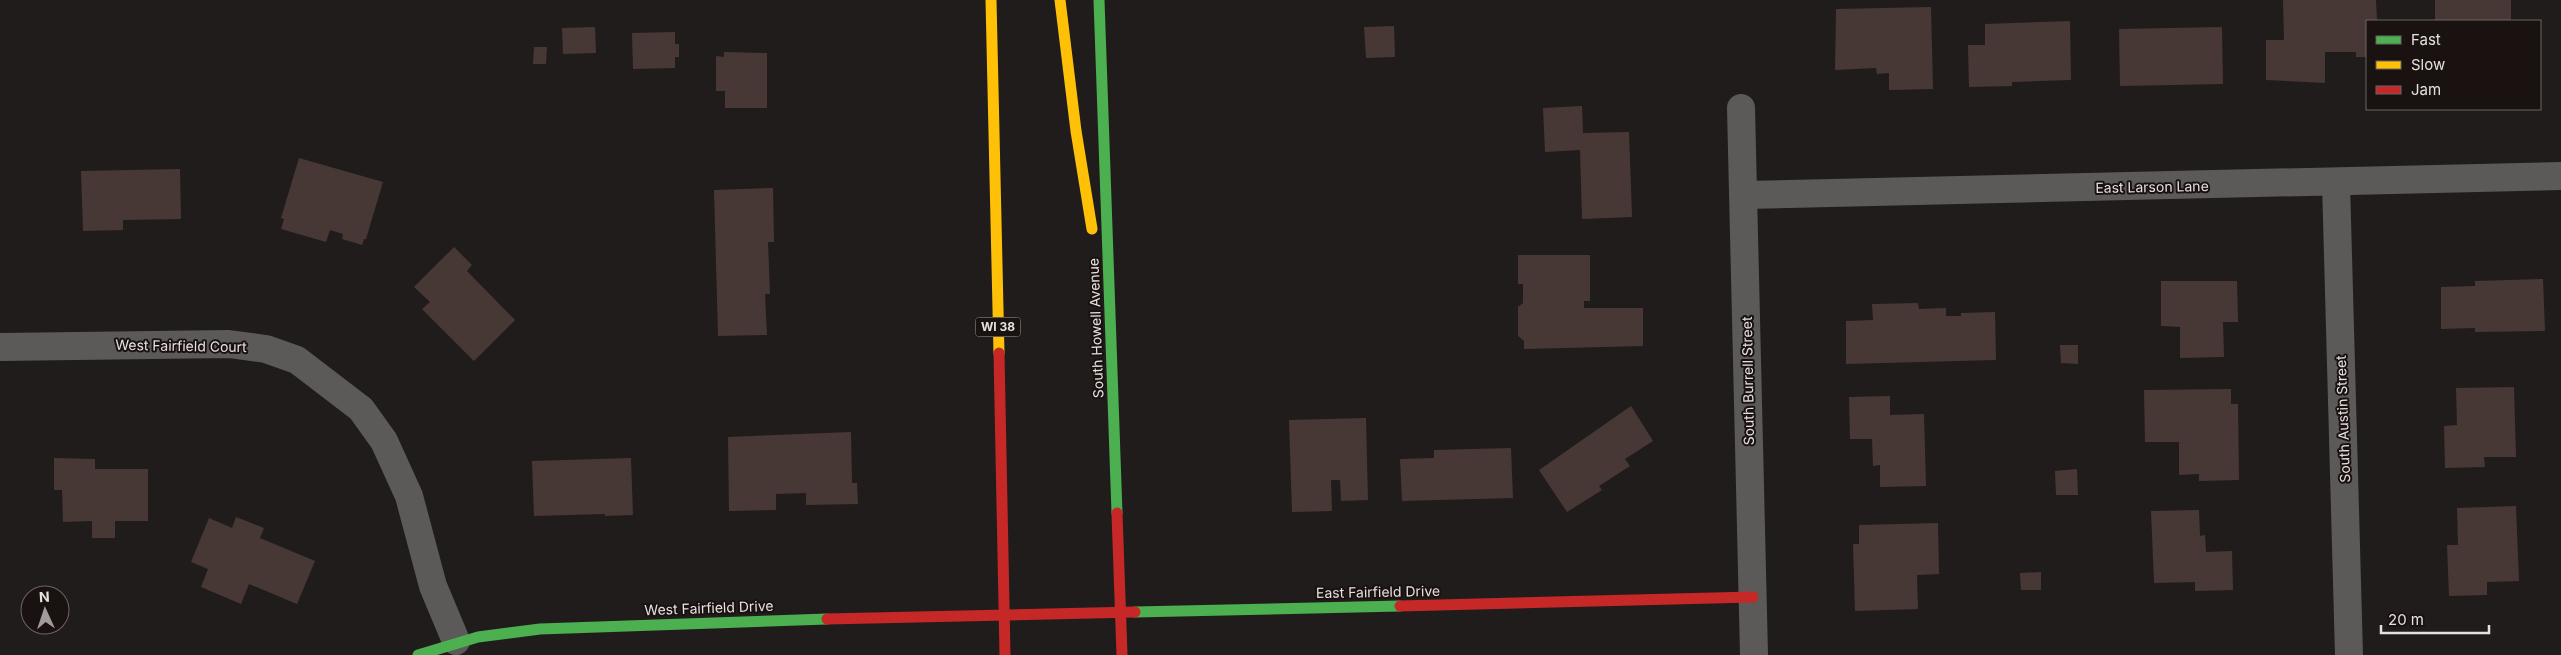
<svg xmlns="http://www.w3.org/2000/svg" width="2561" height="655" font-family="Inter,sans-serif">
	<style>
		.building { fill: #483835 }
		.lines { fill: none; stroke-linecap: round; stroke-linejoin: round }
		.street { stroke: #5c5959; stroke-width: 28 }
		.fast { stroke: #4caf50; stroke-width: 11 }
		.slow { stroke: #ffc107; stroke-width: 11 }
		.jam { stroke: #c62828; stroke-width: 11 }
		.labels { text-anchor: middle; stroke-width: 4; stroke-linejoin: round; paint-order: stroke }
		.shield { fill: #191210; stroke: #a8a3a2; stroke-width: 1 }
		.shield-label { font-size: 12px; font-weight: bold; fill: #e6e1e0 }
		.street-label { font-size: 14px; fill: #e6e1e0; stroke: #191210 }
	</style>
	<rect width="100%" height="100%" fill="#201c1b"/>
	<!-- building -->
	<path class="building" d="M2283 0H2376L2377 21H2367V57H2356V52H2325V83L2266 80V40H2284Z
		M2435 0H2511V21H2435Z
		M1931 7 1933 89 1889 90V73L1877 74 1876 68 1835 70 1836 9Z
		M2070 21 2071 80 2012 82V86L1969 87 1968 45H1985V24Z
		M1394 26 1395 57 1366 58 1364 27Z
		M595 27 596 53 563 54 562 28Z
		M2222 27 2223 84 2120 86 2119 29Z
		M675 32V44H679V57H675V68L633 69 632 33Z
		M534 47H547L546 64H533Z
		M724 52 767 53V108H725V91H716V56L724 57Z
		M1582 106 1583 133 1629 132 1632 217 1582 219 1580 150 1545 152 1543 108Z
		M299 158 383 182 366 239H364L362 245 342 239 343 234 330 230 326 242 281 229 284 219 281 218Z
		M180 169 181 219 123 220V230L83 231 81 171Z
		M773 188 774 242H768L770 294H765L767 335 718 336 714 190Z
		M454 247 472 265 467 271 515 320 474 361 422 309 430 302 414 287Z
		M1518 255H1590V301H1584V308H1643V346L1524 349V341L1518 336V307L1523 303V284H1518Z
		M2543 279 2545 331 2475 332V328L2441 329V287L2475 286V281Z
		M2161 281H2237L2238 322H2223L2224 357 2180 358V327L2161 326Z
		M1918 303 1919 309 1946 308V316H1961V313L1995 312 1996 360 1846 364V321L1873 320 1872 304Z
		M2060 345H2078V364L2061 363Z
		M2514 387 2516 457H2484L2485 467 2445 468 2444 426 2457 425 2456 388Z
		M2231 389V404H2238L2239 480 2199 481V474L2179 475V442H2145L2144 390Z
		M1890 396V415L1924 414 1926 486 1880 487V465L1873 466 1872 439H1850L1849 397Z
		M1631 406 1653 441 1625 459 1630 466 1599 486 1602 490 1567 512 1539 470Z
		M1366 418 1368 500 1341 501 1340 480H1331L1332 511 1292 512 1289 420Z
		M851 432 852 483H857L858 504 806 505V493L776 494V510L729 511 728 437Z
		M1511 448 1513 498 1402 501 1400 459 1434 458V450Z
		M54 458 95 459V469H148V521H115V538H92V521L63 522 62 490H54Z
		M631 458 633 515 605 516V514L534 516 532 461Z
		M2077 469 2078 495H2056L2055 471Z
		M2516 506 2519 581 2487 582V595L2449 596 2447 545H2458L2457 508Z
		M2199 510 2200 536 2205 535 2206 552 2232 551 2233 590 2195 591V582L2154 583 2151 511Z
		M236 517 264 528 260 538 315 561 297 604 249 584 241 604 201 587 208 569 191 562 209 518 232 528Z
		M1938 523 1939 574 1917 575 1918 609 1855 611 1853 544H1859V525Z
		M2041 572V590H2021L2020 573Z"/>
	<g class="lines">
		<!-- street -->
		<path class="street" d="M1741 108 1754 655
			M2336 183 2349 655
			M1744 195 2561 176
			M0 347 229 344 266 349 297 360 361 409 384 441 409 496 433 586 456 641"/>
		<!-- fast -->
		<path class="fast" d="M1099 0 1117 513
			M1135 612 1400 606
			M418 655 478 637 540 629 827 619"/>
		<!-- slow -->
		<path class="slow" d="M991 0 999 353
			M1060 0 1076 131 1092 229"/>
		<!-- jam -->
		<path class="jam" d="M999 353 1005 655
			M1117 513 1122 655
			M1400 606 1753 597
			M827 619 1135 612"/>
	</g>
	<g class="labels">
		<!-- shield labels -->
		<rect class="shield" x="975.5" y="317.5" width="45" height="19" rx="4"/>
		<g class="shield-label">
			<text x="998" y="331">WI 38</text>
		</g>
		<!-- street labels -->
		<g class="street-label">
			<text transform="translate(2152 187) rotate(-1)" y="5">East Larson Lane</text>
			<text transform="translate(1096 328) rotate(-92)" y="5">South Howell Avenue</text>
			<text transform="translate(181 346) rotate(1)" y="5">West Fairfield Court</text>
			<text transform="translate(1748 381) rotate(-91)" y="5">South Burrell Street</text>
			<text transform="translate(2343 419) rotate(-92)" y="5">South Austin Street</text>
			<text transform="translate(1378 592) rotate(-1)" y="5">East Fairfield Drive</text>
			<text transform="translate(709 608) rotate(-2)" y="5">West Fairfield Drive</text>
		</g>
	</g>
	<!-- legend -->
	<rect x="2366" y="20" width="175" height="90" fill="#191210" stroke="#6b6563"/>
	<rect x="2376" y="36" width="25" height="8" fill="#4caf50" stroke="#6b6563"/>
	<text x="2411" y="45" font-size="15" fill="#e6e1e0">Fast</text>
	<rect x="2376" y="61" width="25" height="8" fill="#ffc107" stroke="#6b6563"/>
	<text x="2411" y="70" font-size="15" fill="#e6e1e0">Slow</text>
	<rect x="2376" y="86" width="25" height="8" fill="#c62828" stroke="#6b6563"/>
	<text x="2411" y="95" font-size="15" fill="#e6e1e0">Jam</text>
	<!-- north arrow -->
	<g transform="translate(45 610) rotate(357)"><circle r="24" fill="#191210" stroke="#6b6563"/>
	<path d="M0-4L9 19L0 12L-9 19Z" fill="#a19c9b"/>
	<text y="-8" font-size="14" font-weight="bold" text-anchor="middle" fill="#e6e1e0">N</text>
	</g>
	<!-- scale -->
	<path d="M2381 625v8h108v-8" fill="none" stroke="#e6e1e0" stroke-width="2.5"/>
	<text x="2388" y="625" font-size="15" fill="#e6e1e0" stroke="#191210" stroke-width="4" paint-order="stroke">20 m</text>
</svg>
